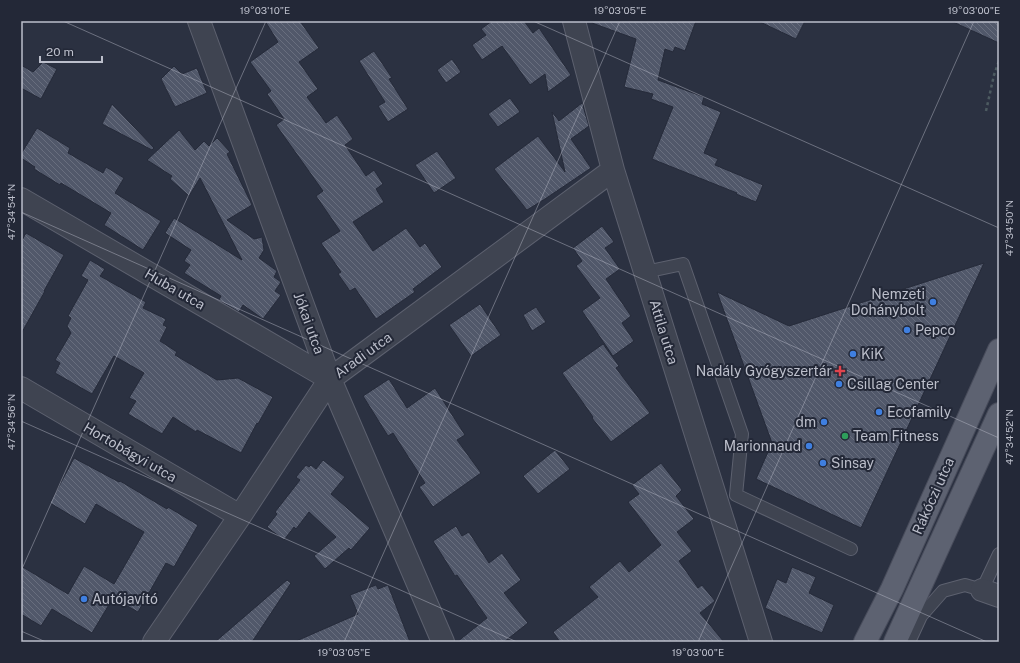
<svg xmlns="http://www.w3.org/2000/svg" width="1020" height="663" font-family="'Public Sans',sans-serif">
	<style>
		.building { fill: url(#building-back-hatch); stroke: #252a39 }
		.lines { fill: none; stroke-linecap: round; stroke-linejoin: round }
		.lane-casing { stroke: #5d616f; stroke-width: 14 }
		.street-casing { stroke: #5d616f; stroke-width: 24 }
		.primary-casing { stroke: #484c5b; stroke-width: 24 }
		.path { stroke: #4d5b61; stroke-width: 2.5; stroke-dasharray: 3 3; stroke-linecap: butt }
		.lane { stroke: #3f4451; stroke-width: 12 }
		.street { stroke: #3f4451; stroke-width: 22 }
		.primary { stroke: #5d6271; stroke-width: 22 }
		.ticks { fill: none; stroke: #bcbfcb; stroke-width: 1; stroke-opacity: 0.45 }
		.shop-dot { fill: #3f7fe0; stroke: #232837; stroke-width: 1.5 }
		.health-dot { fill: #e0444e; stroke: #232837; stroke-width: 1.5 }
		.leisure-dot { fill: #2e9e5b; stroke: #232837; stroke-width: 1.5 }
		.labels { text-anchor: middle; stroke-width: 4; stroke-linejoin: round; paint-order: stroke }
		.street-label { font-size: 14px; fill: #bcbfcb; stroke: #232837 }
		.poi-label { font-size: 14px; fill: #bcbfcb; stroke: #232837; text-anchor: start }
		.neatline { fill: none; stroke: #bcbfcb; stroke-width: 1.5 }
		.ticks-label { font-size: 10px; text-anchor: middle; fill: #bcbfcb }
	</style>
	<defs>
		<pattern id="building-back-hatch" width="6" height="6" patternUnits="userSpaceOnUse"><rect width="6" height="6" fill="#51586a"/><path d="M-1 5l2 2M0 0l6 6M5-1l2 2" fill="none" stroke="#686e7e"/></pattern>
	</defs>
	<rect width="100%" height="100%" fill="#2b3141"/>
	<!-- building -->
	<path class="building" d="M265 21H300L319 48 299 62 318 89 307 97 326 123 337 115 353 139 345 145 366 176 374 170 383 184 376 189 384 202 353 222 373 251 406 228 420 247 425 243 442 267 413 289 415 292 376 319 355 288 350 291 338 274 341 272 321 243 340 231 316 196 323 191 276 125 284 119 267 94 271 91 250 62 278 42Z
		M492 21H524L533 33 539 28 571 75 548 92 545 74 530 85 502 46 482 60 472 45 486 35 481 29Z
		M593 21H696L685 51 675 47 673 52 665 49 658 80 704 97 702 104 721 112 704 153 718 159 715 165 763 185 756 202 736 194 737 193 652 159 673 107 651 99 653 94 624 87 636 39 592 23Z
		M758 21H805L796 39Z
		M951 21H999V43Z
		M374 51 392 78 389 79 408 109 388 122 378 106 385 102 359 61Z
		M452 59 461 72 446 83 437 70Z
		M43 62 57 69 41 99 21 88V65L33 72Z
		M174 66 182 74 197 68 207 93 175 107 161 79Z
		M510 98 520 112 498 127 488 114Z
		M582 103 589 126 571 139 591 168 545 199 527 210 494 169 538 136 565 172 552 112 559 121Z
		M112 104 154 148 152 150 102 124Z
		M37 128 70 148 68 153 103 173 106 167 124 178 115 193 161 221 143 250 104 225 111 213 61 183 60 185 34 169 35 167 21 158V154Z
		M179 130 195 150 204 141 209 146 217 138 230 152 227 154 252 205 227 220 254 239 262 237 264 250 259 258 277 271 274 277 281 282 275 291 281 295 263 319 243 305 239 312 219 300 221 296 184 273 190 265 184 261 191 250 165 233 174 218 242 260 200 178 189 196 170 179 172 176 147 160Z
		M437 151 456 178 434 193 415 165Z
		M602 226 614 242 605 248 620 269 606 279 631 316 622 323 634 341 613 356 582 311 600 298 576 266 582 261 573 248Z
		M26 233 64 255 44 291H45L21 334V242Z
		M90 260 105 269 100 276 146 302 143 308 166 319 163 325 167 327 160 341 177 352 175 355 217 380 238 378 273 397 258 424 257 423 241 453 197 430 196 432 173 417 162 434 128 414 136 401 129 398 144 373 114 356 92 394 55 373 60 363 55 360 71 333 67 326 71 318 68 316 88 280 81 276Z
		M984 263 861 528 756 479 772 443 717 292 789 326Z
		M480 304 501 335 471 356 449 325Z
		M536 307 546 322 532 331 523 315Z
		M603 344 619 366 616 368 650 413 611 442 592 418 593 417 562 373Z
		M389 379 407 408 435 388 465 435 457 440 481 473 433 507 419 487 425 483 393 433 388 436 363 396Z
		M555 450 570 469 538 494 523 476Z
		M74 458 119 482 120 481 167 509 168 507 198 525 174 567 166 563 138 612 113 598 92 633 52 609 41 626 21 614V566L68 594 84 566 114 584 144 532 96 504 85 524 50 503Z
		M323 460 345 477 331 494 370 528 351 550 349 548 325 569 314 556 336 537 309 512 296 529 294 527 284 540 267 527 277 514 275 512 300 480 296 477 306 465 309 467 311 465 316 469Z
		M661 463 682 490 676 496 694 519 677 532 692 551 679 561 698 588 702 585 715 601 700 613 724 642H560L553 632 598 597 589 587 620 561 629 572 661 545 628 502 639 494 632 485Z
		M456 526 462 536 469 532 489 563 502 553 521 580 504 593 528 623 504 642H457L487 618 457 575 455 576 433 541Z
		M792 567 816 577 809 593 834 605 822 633 765 608 777 579 786 583Z
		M287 580 291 583 252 642H215Z
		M376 585 378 589 388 585 410 642H294L358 614 350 595Z"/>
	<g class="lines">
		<defs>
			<path id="lane" d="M645 272 683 264 742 434 736 495 851 549
				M909 642 921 616 943 591 965 585 982 590 999 554"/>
			<path id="street" d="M199 21 330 379 443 642
				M574 21 613 170 761 642
				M21 199 330 379
				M21 388 240 516
				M982 590 999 596
				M154 642 240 516 330 379 613 170"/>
			<path id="primary" d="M865 642 892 589 999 350
				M895 642 999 414"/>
		</defs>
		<!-- lane casing -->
		<use href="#lane" class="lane-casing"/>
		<!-- street casing -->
		<use href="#street" class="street-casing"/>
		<!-- primary casing -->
		<use href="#primary" class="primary-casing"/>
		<!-- path -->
		<path class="path" d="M986 111 994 75 999 61"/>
		<!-- lane -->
		<use href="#lane" class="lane"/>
		<!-- street -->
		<use href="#street" class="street"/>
		<!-- primary -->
		<use href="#primary" class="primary"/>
	</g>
	<!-- ticks -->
	<path class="ticks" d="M63 21 999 438M533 21 999 228M21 212 987 642M21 421 517 642M21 571 266 21M21 631 46 642M344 642 620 21M698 642 974 21"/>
	<!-- markers -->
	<g class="shop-dot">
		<circle cx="933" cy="302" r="4"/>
		<circle cx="907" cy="330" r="4"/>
		<circle cx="853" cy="354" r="4"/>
		<circle cx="839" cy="384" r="4"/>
		<circle cx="879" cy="412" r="4"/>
		<circle cx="824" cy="422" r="4"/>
		<circle cx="809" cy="446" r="4"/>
		<circle cx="823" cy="463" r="4"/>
		<circle cx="84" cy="599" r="4"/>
	</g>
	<path class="health-dot" d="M838 365h4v4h4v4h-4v4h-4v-4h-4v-4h4z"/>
	<circle class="leisure-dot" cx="845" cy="436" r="4"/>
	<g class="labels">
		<!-- street labels -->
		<g class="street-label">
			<text transform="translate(175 289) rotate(30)" y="5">Huba utca</text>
			<text transform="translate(309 323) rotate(70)" y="5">Jókai utca</text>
			<text transform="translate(664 332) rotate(73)" y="5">Attila utca</text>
			<text transform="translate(363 355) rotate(-36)" y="5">Aradi utca</text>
			<text transform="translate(130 452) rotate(30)" y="5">Hortobágyi utca</text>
			<text transform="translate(933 496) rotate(-66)" y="5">Rákóczi utca</text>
		</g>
		<!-- poi labels -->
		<g class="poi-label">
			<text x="925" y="299" text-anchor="end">Nemzeti<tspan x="925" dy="16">Dohánybolt</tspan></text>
			<text x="915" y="335">Pepco</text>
			<text x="861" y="359">KiK</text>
			<text x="832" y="376" text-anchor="end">Nadály Gyógyszertár</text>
			<text x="847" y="389">Csillag Center</text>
			<text x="887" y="417">Ecofamily</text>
			<text x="816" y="427" text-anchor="end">dm</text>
			<text x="853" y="441">Team Fitness</text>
			<text x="801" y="451" text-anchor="end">Marionnaud</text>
			<text x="831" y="468">Sinsay</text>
			<text x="92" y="604">Autójavító</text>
		</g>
	</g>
	<!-- border -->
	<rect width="1020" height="663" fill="none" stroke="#232837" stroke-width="44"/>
	<!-- scale -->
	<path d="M40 56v6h62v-6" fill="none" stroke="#bcbfcb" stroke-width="2"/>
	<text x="46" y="56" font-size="12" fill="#bcbfcb" stroke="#232837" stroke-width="3" paint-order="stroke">20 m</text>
	<rect x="22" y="22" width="976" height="619" class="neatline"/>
	<g class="ticks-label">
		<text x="265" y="14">19°03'10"E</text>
		<text x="620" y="14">19°03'05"E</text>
		<text x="974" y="14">19°03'00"E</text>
		<text transform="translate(11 212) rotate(-90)" y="4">47°34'54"N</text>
		<text transform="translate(1009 228) rotate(-90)" y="4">47°34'50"N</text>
		<text transform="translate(11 422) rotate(-90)" y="4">47°34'56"N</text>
		<text transform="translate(1009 437) rotate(-90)" y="4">47°34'52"N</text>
		<text x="344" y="656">19°03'05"E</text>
		<text x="698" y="656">19°03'00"E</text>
	</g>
</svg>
